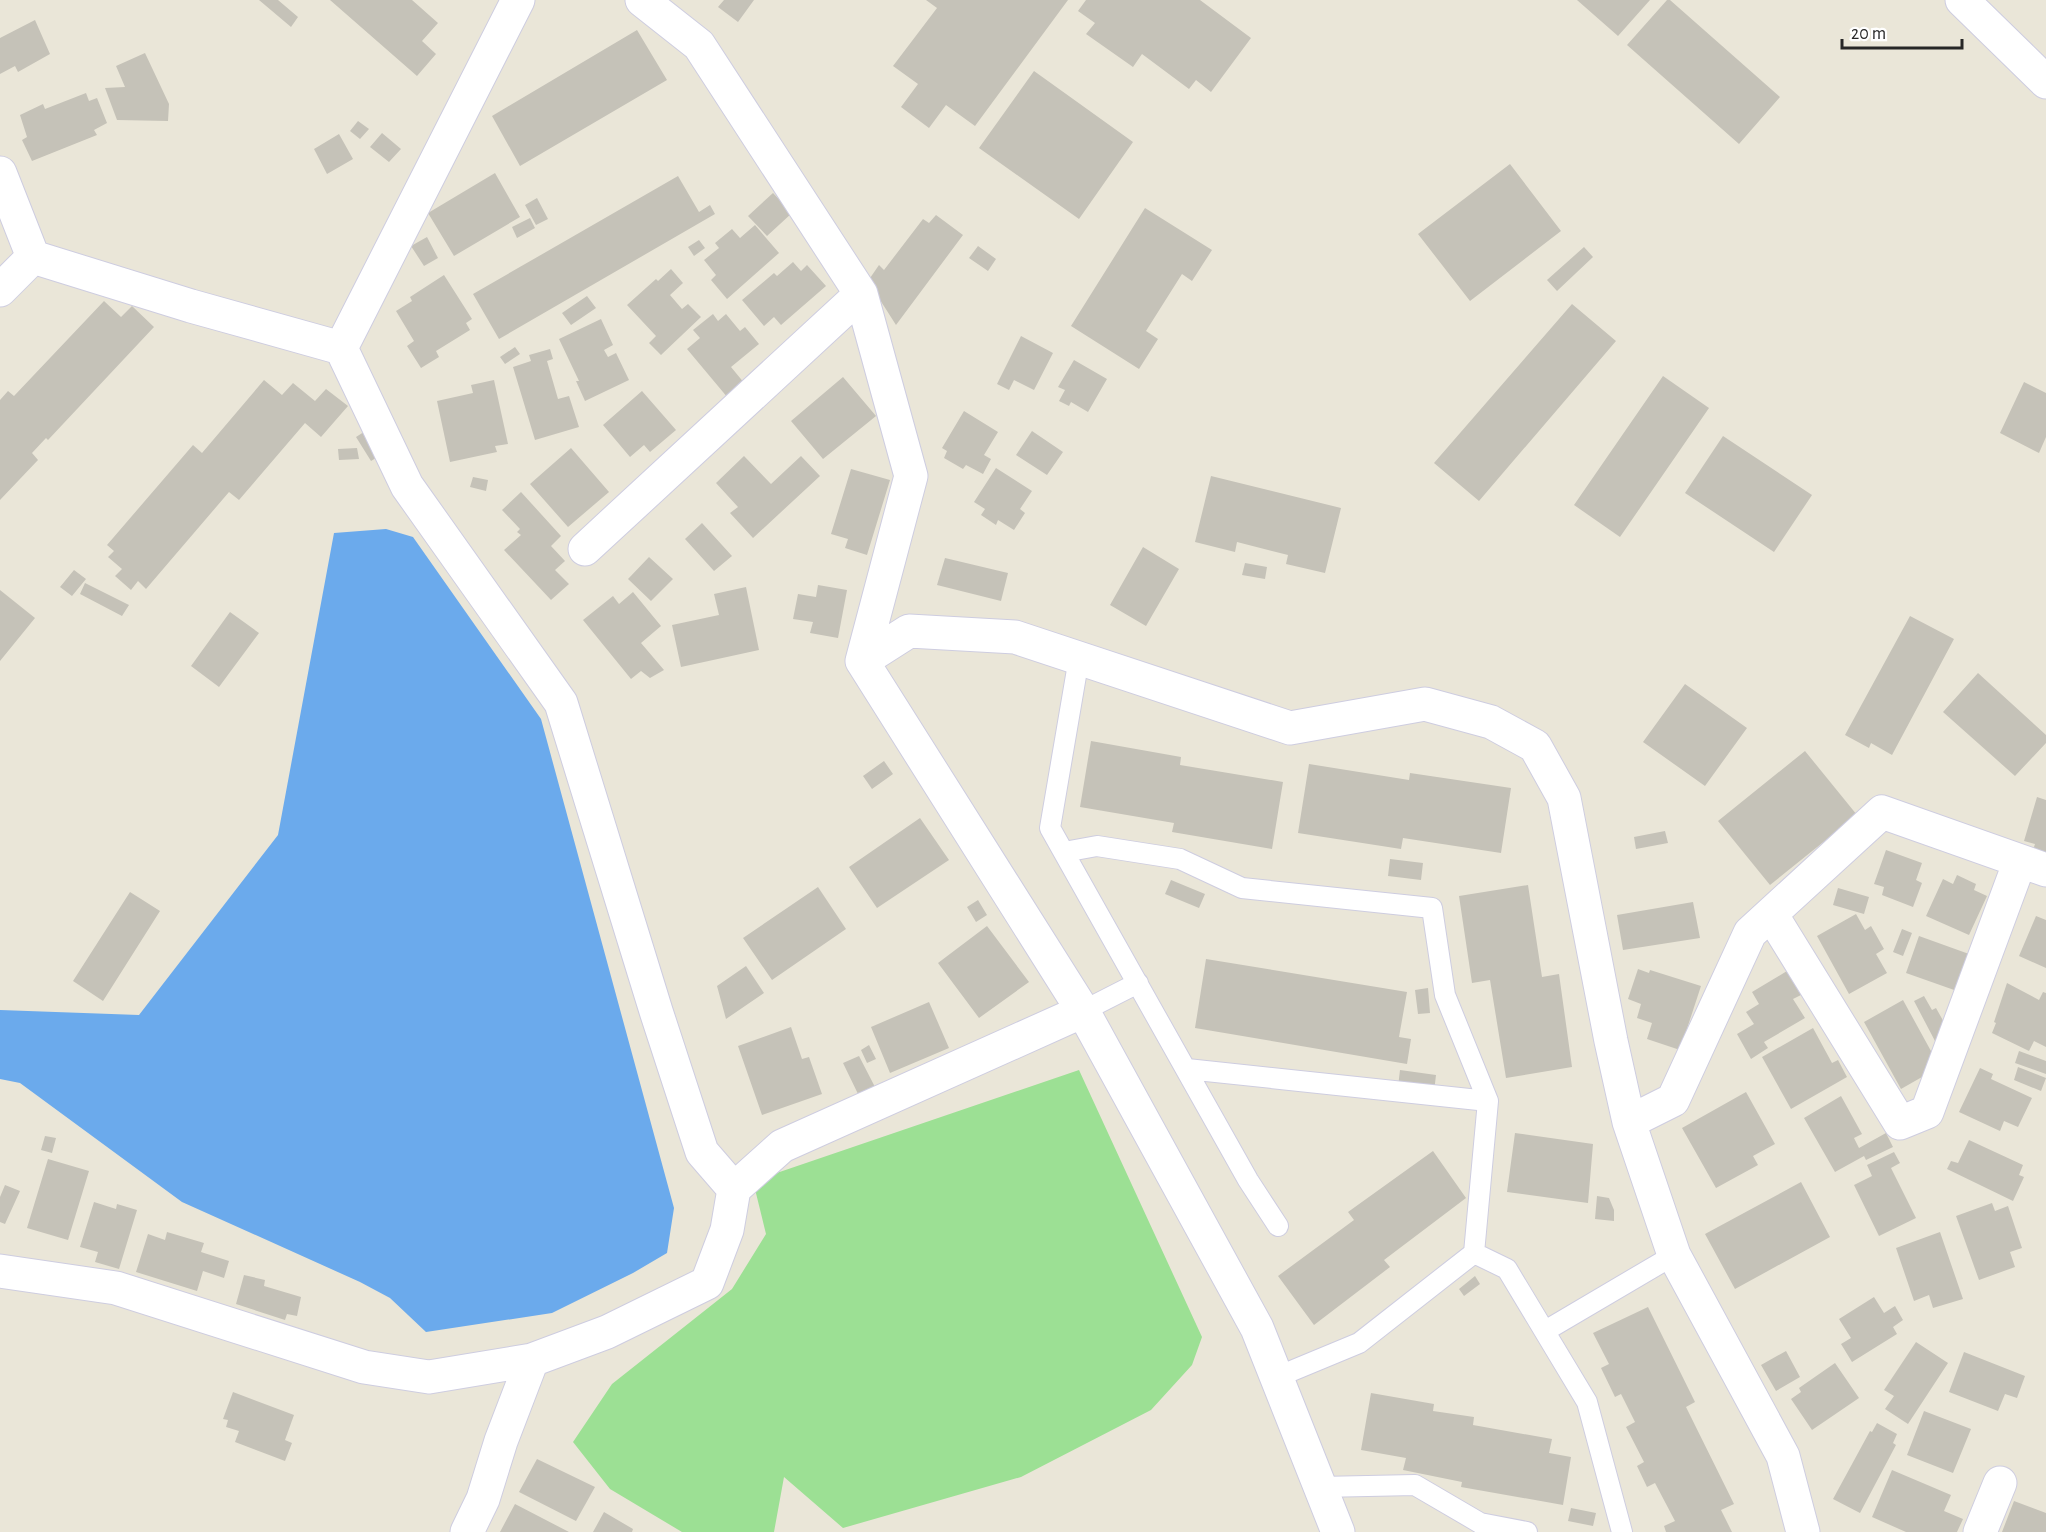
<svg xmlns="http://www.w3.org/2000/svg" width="2046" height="1532" font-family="'Alegreya Sans',sans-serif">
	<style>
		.green { fill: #9ce094 }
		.water { fill: #6baaec }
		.building { fill: #c5c2b8 }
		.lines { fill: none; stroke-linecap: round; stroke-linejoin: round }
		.lane-casing { stroke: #cecde0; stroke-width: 22 }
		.street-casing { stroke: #cecde0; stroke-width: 35 }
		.lane { stroke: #fff; stroke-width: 20 }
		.street { stroke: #fff; stroke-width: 33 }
	</style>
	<rect width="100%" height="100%" fill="#eae6d8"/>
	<!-- green -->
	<path class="green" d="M1079 1070 1202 1337 1192 1365 1151 1410 1021 1477 843 1528 784 1477 774 1532H682L610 1489 573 1442 612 1384 732 1289 766 1234 753 1181Z"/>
	<!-- water -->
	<path class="water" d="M386 529 413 537 541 719 674 1208 667 1253 633 1273 552 1313 426 1332 390 1298 360 1282 182 1202 20 1083 0 1079V1010L139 1015 278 835 334 533Z"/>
	<!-- building -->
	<path class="building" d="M259 0H278L298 17 291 27Z
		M330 0H412L438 23 422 41 436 54 417 76Z
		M724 0H754L738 22 718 7Z
		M926 0H1068L975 126 946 105 929 128 901 107 918 84 893 66 937 8Z
		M1086 0H1200L1251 38 1211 92 1196 80 1189 89 1142 54 1133 67 1086 34 1095 23 1078 11Z
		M1577 0H1650L1618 36Z
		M1667 0H1670L1780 97 1739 144 1627 45Z
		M35 20 50 54 18 72 15 66 0 74V38Z
		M637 30 667 80 520 166 492 116Z
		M145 53 169 104 168 121 117 120 105 88 125 87 116 66Z
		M1034 71 1133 142 1079 219 979 148Z
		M86 93 89 101 97 98 107 123 94 130 97 135 32 161 22 140 27 137 20 115 43 104 45 109Z
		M358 121 369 129 360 139 350 131Z
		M382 133 401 149 389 162 370 147Z
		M339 134 353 159 327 174 314 149Z
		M1510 164 1561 231 1470 301 1418 234Z
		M495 173 520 217 454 256 428 213Z
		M678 176 699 212 710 205 715 214 499 339 473 294Z
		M773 193 792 213 767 236 748 216Z
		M537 198 548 219 536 225 525 205Z
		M1145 208 1212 250 1192 281 1182 274 1146 331 1158 339 1139 369 1071 326Z
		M936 215 963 235 896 325 868 281 879 265 884 270 923 219 929 223Z
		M530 218 535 228 517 238 512 227Z
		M755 225 779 253 727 299 711 280 716 275 704 260 719 248 715 243 732 229 740 238Z
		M427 237 438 258 424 266 411 246Z
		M699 240 705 248 694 256 688 247Z
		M978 246 996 259 988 271 969 258Z
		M1584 247 1593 257 1557 291 1547 280Z
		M793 262 801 271 807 265 826 286 781 325 774 317 764 326 742 300 774 273 777 276Z
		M671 269 683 283 670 295 682 309 688 304 701 317 661 355 649 343 656 336 627 305 656 279 658 281Z
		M444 275 472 319 466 323 470 330 436 351 439 357 421 368 407 346 414 341 396 311 412 301 410 297Z
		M587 296 596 308 571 325 562 313Z
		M104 301 121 317 132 306 154 327 48 440 46 438 32 453 38 460 0 500V400L8 391 14 396Z
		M1572 304 1616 341 1479 501 1434 463Z
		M713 314 718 321 726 314 740 331 745 327 759 344 731 367 745 384 728 398 687 349 700 338 693 330Z
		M601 319 613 345 604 350 608 357 616 353 629 380 585 401 576 381H579L559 339Z
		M1021 336 1053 353 1034 390 1014 380 1009 390 997 384Z
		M515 347 520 354 505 364 500 357Z
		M550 349 553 359 547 361 558 399 569 396 579 427 535 440 513 367 531 361 529 355Z
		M1074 360 1107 379 1088 412 1071 402 1069 406 1059 401 1065 390 1058 387Z
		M1663 376 1709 408 1620 537 1574 505Z
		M843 377 876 416 823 459 791 421Z
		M264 380 282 395 293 383 315 401 326 389 348 406 321 437 305 423 239 500 229 492 146 589 138 581 131 590 115 576 122 569 108 557 114 551 107 545 193 445 202 453Z
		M494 380 508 444 495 446 497 452 450 462 437 401 473 393 471 385Z
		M2024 382 2046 393V437L2039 453 2000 433Z
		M642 391 676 430 650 452 644 445 630 457 603 425Z
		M964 411 998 432 984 455 991 459 983 474 966 465 963 469 944 458 947 451 942 448Z
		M367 430 381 455 371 461 356 437Z
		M1032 431 1063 452 1047 475 1016 455Z
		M1723 436 1812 495 1774 552 1685 493Z
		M357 448 359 459 339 460 338 449Z
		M571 448 609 492 568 527 530 484Z
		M744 456 771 484 801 456 820 476 753 538 730 513 738 507 716 483Z
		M996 468 1032 491 1020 509 1025 513 1014 530 998 520 996 525 981 515 985 509 974 502Z
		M851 469 890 480 867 555 845 548 848 539 831 534Z
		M1211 476 1341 508 1325 573 1286 564 1288 555 1237 542 1235 552 1195 542Z
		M473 477 488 480 486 491 470 487Z
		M521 492 561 536 551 546 565 561 555 570 569 584 551 600 504 550 521 535 517 532 520 529 502 510Z
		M702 523 732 556 714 571 685 539Z
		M1143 547 1179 569 1146 626 1110 605Z
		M649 557 673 579 651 601 628 579Z
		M945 558 1008 573 1001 601 937 585Z
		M1245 563 1267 567 1265 579 1242 575Z
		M74 570 86 579 72 596 60 587Z
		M85 583 129 605 122 616 80 594Z
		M818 585 847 590 838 638 810 633 813 622 793 619 798 594 816 597Z
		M746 587 759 650 681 667 672 625 719 615 714 594Z
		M0 590 35 618 0 661Z
		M633 592 661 626 641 643 664 670 650 678 641 671 631 679 583 620 613 596 619 604Z
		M230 612 259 633 219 687 191 666Z
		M1910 616 1954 639 1892 755 1871 743 1869 748 1845 735Z
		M1978 673 2046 735V743L2015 776 1943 712Z
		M1685 684 1747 728 1705 786 1643 742Z
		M1091 741 1181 757 1180 765 1283 782 1272 849 1172 832 1174 823 1080 807Z
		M1805 751 1857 815 1770 885 1718 821Z
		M884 761 893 774 872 789 863 776Z
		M1309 764 1409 780 1410 773 1511 788 1501 853 1403 838 1401 849 1298 833Z
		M2037 797 2046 800V864L2030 859 2035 844 2024 841Z
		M920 818 949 860 877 908 849 867Z
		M1665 831 1668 843 1636 849 1634 837Z
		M1886 850 1922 863 1916 880 1922 883 1913 907 1882 895 1884 887 1874 884Z
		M1390 859 1423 863 1421 880 1388 876Z
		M1957 875 1976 884 1974 890 1987 896 1969 935 1926 916 1943 879 1953 884Z
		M1171 880 1205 894 1199 908 1165 894Z
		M1528 885 1542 977 1559 974 1572 1067 1506 1078 1490 980 1472 983 1459 896Z
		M818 887 846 929 772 980 743 938Z
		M1838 888 1869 897 1864 914 1833 905Z
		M130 892 160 911 103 1001 73 981Z
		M978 900 987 915 976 922 967 907Z
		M1693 902 1700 938 1623 950 1617 915Z
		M1856 914 1865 930 1871 926 1884 949 1876 954 1887 973 1849 994 1817 936Z
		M2036 916 2046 920V968L2019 956Z
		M987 926 1029 982 979 1018 938 963Z
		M1902 929 1912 933 1903 956 1893 952Z
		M1919 936 1969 954 1957 991 1906 973Z
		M1206 959 1407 992 1399 1037 1411 1039 1407 1064 1195 1028Z
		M746 966 764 993 726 1019 717 986Z
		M1638 969 1649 973 1650 970 1701 986 1680 1050 1647 1039 1652 1023 1637 1018 1641 1004 1628 999Z
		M1787 971 1801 995 1793 999 1805 1018 1764 1042 1768 1048 1751 1059 1737 1034 1754 1024 1746 1012 1759 1004 1752 992Z
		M2007 983 2039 1000 2043 992 2046 993V1047L2034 1041 2029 1051 1992 1033 1996 1023 1994 1022Z
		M1428 988 1430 1013 1418 1014 1415 990Z
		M1924 996 1932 1010 1936 1008 1950 1033 1935 1041 1914 1001Z
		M1903 1000 1937 1062 1929 1073 1901 1089 1864 1022Z
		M929 1002 949 1048 890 1073 871 1027Z
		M791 1027 802 1059 809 1057 822 1094 762 1115 738 1046Z
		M1813 1028 1832 1063 1838 1060 1847 1077 1791 1109 1762 1057Z
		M869 1045 876 1059 867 1063 861 1050Z
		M2019 1051 2046 1061V1074L2015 1063Z
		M859 1056 875 1087 859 1096 843 1063Z
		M2018 1067 2046 1078 2041 1091 2014 1080Z
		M1980 1068 1993 1074 1991 1079 2032 1098 2018 1127 2004 1121 2000 1131 1959 1112Z
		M1400 1070 1436 1075 1434 1092 1398 1087Z
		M1746 1092 1775 1144 1753 1156 1758 1165 1716 1188 1682 1128Z
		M1841 1096 1862 1134 1854 1138 1859 1148 1886 1133 1893 1147 1866 1160 1864 1156 1835 1172 1804 1118Z
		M1515 1133 1593 1144 1588 1203 1507 1192Z
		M45 1136 56 1138 52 1153 41 1150Z
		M1969 1140 2023 1165 2019 1175 2024 1177 2013 1201 1947 1169 1951 1161 1958 1163Z
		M1433 1151 1466 1198 1384 1260 1390 1267 1314 1325 1278 1276 1354 1220 1348 1212Z
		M1894 1152 1900 1163 1891 1168 1916 1218 1879 1236 1854 1185 1872 1176 1867 1165Z
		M48 1159 89 1171 68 1240 27 1228Z
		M1801 1182 1830 1237 1735 1289 1705 1234Z
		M5 1185 20 1191 5 1224 0 1222V1197Z
		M1597 1196 1609 1198 1614 1210V1221L1595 1219Z
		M94 1202 116 1209 117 1204 137 1210 119 1269 95 1262 98 1252 80 1247Z
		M1992 1203 1995 1211 2008 1206 2022 1248 2010 1252 2015 1267 1979 1280 1956 1216Z
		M167 1232 204 1243 201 1252 229 1261 224 1278 203 1271 197 1291 136 1272 148 1234 165 1240Z
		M1940 1232 1963 1299 1933 1308 1929 1295 1914 1301 1896 1248Z
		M244 1275 265 1280 264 1286 301 1297 297 1316 287 1314 285 1320 236 1304Z
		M1475 1276 1480 1284 1464 1296 1459 1289Z
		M1874 1297 1884 1313 1895 1306 1903 1320 1893 1327 1897 1334 1852 1362 1841 1344 1851 1338 1839 1319Z
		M1648 1307 1695 1402 1686 1407 1734 1504 1721 1510 1732 1532H1666L1664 1526 1675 1521 1655 1483 1647 1487 1637 1466 1644 1462 1626 1427 1635 1422 1621 1394 1615 1397 1601 1368 1609 1364 1593 1333Z
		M1916 1342 1948 1363 1908 1424 1885 1409 1894 1396 1884 1390Z
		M1786 1351 1800 1377 1776 1391 1761 1365Z
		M1964 1352 2025 1376 2017 1398 2005 1394 1998 1411 1949 1392Z
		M1835 1363 1859 1398 1812 1430 1791 1399 1801 1392 1799 1388Z
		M233 1392 294 1415 285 1440 292 1443 285 1461 235 1442 239 1431 226 1427 228 1420 223 1419Z
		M1371 1393 1434 1404 1433 1411 1474 1417 1473 1425 1552 1439 1549 1453 1571 1457 1563 1505 1461 1487 1462 1482 1403 1470 1406 1458 1361 1450Z
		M1924 1411 1971 1429 1953 1473 1907 1455Z
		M1877 1423 1897 1434 1893 1443 1896 1445 1860 1513 1833 1499 1870 1431 1872 1432Z
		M537 1459 595 1487 576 1521 519 1492Z
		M1892 1470 1951 1495 1944 1511 1963 1519 1957 1532H1906L1872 1517Z
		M2014 1501 2046 1513V1532H2002Z
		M515 1504 569 1532H500Z
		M1571 1508 1596 1513 1593 1526 1568 1521Z
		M604 1512 633 1529 632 1532H593Z"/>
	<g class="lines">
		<defs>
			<path id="lane" d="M1079 658 1050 828 1248 1180 1278 1226
				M1064 852 1097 846 1180 859 1242 888 1432 908 1445 995 1488 1101 1474 1253 1359 1343 1277 1377
				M1083 1011 1138 983
				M1187 1069 1488 1101
				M1474 1253 1507 1269 1587 1402 1622 1532
				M1545 1331 1674 1255
				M1320 1487 1415 1485 1480 1523 1527 1532"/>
			<path id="street" d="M642 0 699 45 861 294 911 476 862 661 1083 1011 1257 1328 1338 1532
				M1962 0 2046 82
				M0 173 33 257
				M33 257 191 306 341 348 407 486 561 703 656 1011 702 1152 734 1189 727 1230 707 1283 607 1332 532 1360 501 1441 483 1499 467 1532
				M0 290 33 257
				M341 348 518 0
				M585 549 861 294
				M862 661 909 631 1015 637 1290 728 1425 704 1491 722 1535 746 1564 798 1611 1041 1629 1122 1674 1255 1783 1456 1803 1532
				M1771 914 1900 1123 1927 1112 2020 861
				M1629 1122 1673 1100 1750 933 1882 812 2046 870
				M734 1189 782 1146 1083 1011
				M0 1271 116 1288 364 1367 429 1377 532 1360
				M1980 1532 2000 1483"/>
		</defs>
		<!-- lane casing -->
		<use href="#lane" class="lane-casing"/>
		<!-- street casing -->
		<use href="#street" class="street-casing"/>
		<!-- lane -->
		<use href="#lane" class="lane"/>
		<!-- street -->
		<use href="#street" class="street"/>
	</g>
	<!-- scale -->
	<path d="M1842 39v9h120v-9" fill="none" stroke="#272727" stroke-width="3"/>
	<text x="1851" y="39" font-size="18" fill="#272727" stroke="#ffffff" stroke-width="4.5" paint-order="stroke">20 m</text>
</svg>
